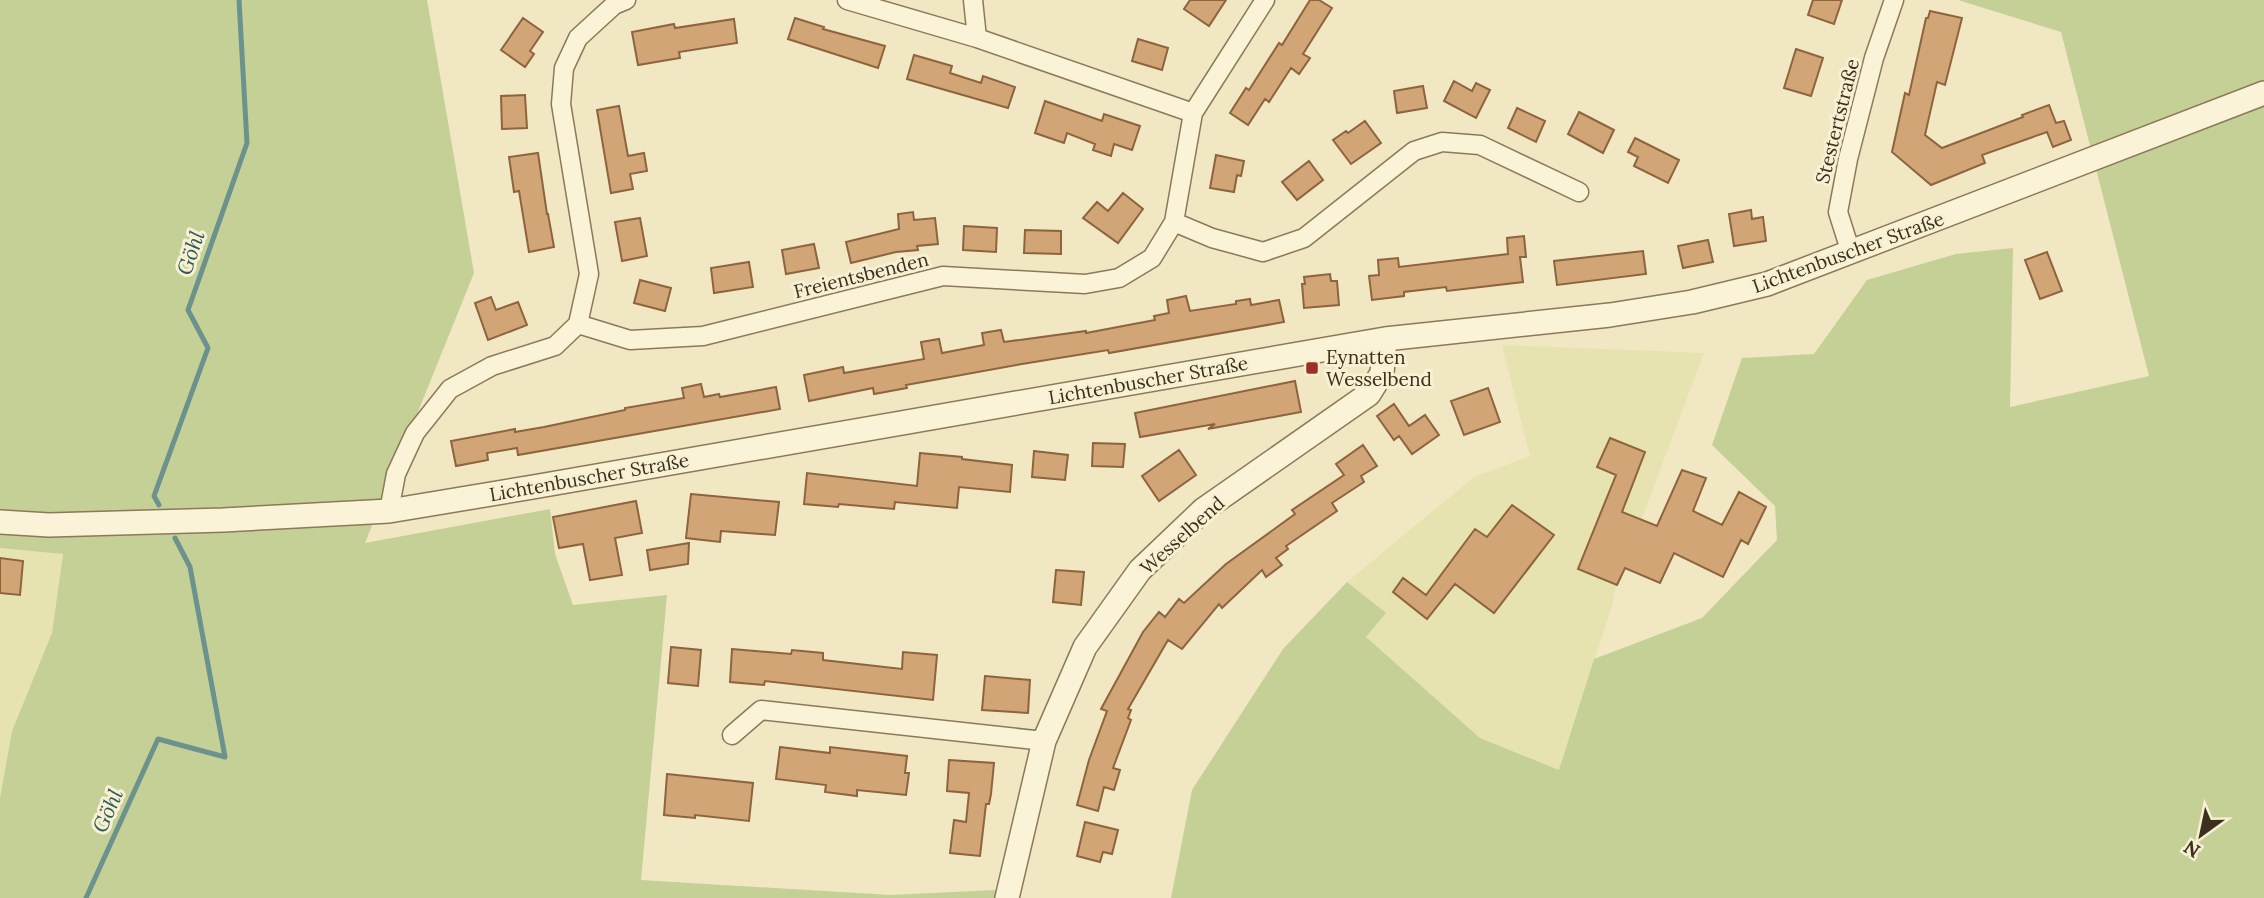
<svg xmlns="http://www.w3.org/2000/svg" width="2264" height="898" font-family="Lora,serif">
	<style>
		.farmland { fill: #e7e3b0 }
		.green { fill: #c4d096 }
		.lines { fill: none; stroke-linecap: round; stroke-linejoin: round }
		.stream { stroke: #6b928c; stroke-width: 5 }
		.building { fill: #d1a576; stroke: #8d643d; stroke-width: 2 }
		.minor-casing { stroke: #8c7958; stroke-width: 21 }
		.tertiary-casing { stroke: #8c7958; stroke-width: 26 }
		.minor { stroke: #fbf3d7; stroke-width: 18 }
		.tertiary { stroke: #fbf3d7; stroke-width: 23 }
		.poi-dot { fill: #9f2f25; stroke: #f8f0d3; stroke-width: 2.5 }
		.labels { text-anchor: middle; stroke-width: 6; stroke-linejoin: round; paint-order: stroke }
		.street-label { font-size: 19px; fill: #3b2f1d; stroke: #f8f0d3 }
		.poi-label { font-size: 19px; fill: #3b2f1d; stroke: #f8f0d3; text-anchor: start }
		.water-label { font-size: 21px; font-style: italic; fill: #2c5a5c; stroke: #f8f0d3 }
	</style>
	<rect width="100%" height="100%" fill="#f1e7c3"/>
	<!-- farmland -->
	<path class="farmland" d="M1502 345 1704 353 1615 590 1612 606 1559 771 1480 738 1421 686 1366 637 1347 582 1474 477 1530 456Z
		M0 548 63 553 52 633 12 731 0 798Z"/>
	<!-- green -->
	<path class="green" d="M0 0H427L474 273 365 543 550 509 555 554 573 605 667 595 641 880 891 895 1016 889 1014 898H0V798L12 731 52 633 63 554 0 548Z
		M1958 0H2264V898H1171L1192 790 1283 649 1347 582 1386 613 1366 637 1480 738 1559 770 1594 659 1702 618 1777 540 1775 506 1712 445 1742 358 1814 354 1867 280 1956 254 2013 248 2010 407 2149 376 2061 32Z"/>
	<g class="lines">
		<!-- stream -->
		<path class="stream" d="M159 505 154 496 208 348 188 310 247 143 239 0
			M86 898 158 739 225 757 190 567 175 538"/>
	</g>
	<!-- building -->
	<path class="building" d="M1190 0H1226L1209 26 1184 9Z
		M1310 0H1319L1332 8 1303 54 1310 58 1299 74 1291 68 1269 102 1265 99 1248 125 1230 113 1246 88 1249 90 1279 43 1282 45Z
		M1813 0H1842L1834 24 1808 15Z
		M1930 11 1962 18 1945 85 1937 82 1925 135 1942 148 2023 117 2022 115 2049 105 2056 123 2064 121 2071 140 2053 147 2047 132 1982 155 1985 163 1931 185 1892 152 1905 93 1909 95 1926 18H1928Z
		M523 18 543 32 530 51 534 54 525 67 501 50Z
		M795 18 824 27 823 29 885 46 878 68 788 39Z
		M734 19 737 43 679 52 680 58 638 65 632 32 674 24 675 28Z
		M1138 39 1168 48 1162 70 1132 61Z
		M1796 49 1823 58 1811 96 1784 88Z
		M914 55 952 66 950 73 981 83 983 76 1015 87 1008 108 907 79Z
		M1454 81 1472 91 1476 83 1490 90 1476 118 1444 101Z
		M1423 86 1427 108 1397 113 1394 91Z
		M525 95 527 128 502 129 501 96Z
		M1045 101 1102 121 1104 114 1140 126 1132 150 1114 144 1111 156 1093 150 1095 144 1067 133 1064 143 1035 133Z
		M619 106 628 156 644 153 647 171 630 174 633 189 611 193 597 110Z
		M1517 108 1545 121 1536 142 1508 128Z
		M1579 112 1614 130 1603 153 1568 134Z
		M1365 121 1381 143 1351 164 1333 140 1346 131 1348 133Z
		M1635 138 1679 160 1668 183 1634 166 1638 157 1628 152Z
		M538 153 547 214H548L554 247 529 252 519 191 514 192 509 157Z
		M1216 155 1244 161 1241 176 1237 175 1234 192 1210 188Z
		M1309 161 1323 180 1297 200 1282 182Z
		M1123 193 1143 209 1118 243 1083 218 1097 202 1108 211Z
		M1751 210 1752 219 1763 217 1766 241 1734 246 1729 214Z
		M913 212 914 220 935 218 938 244 917 246 918 250 896 252 851 263 846 242 899 229 898 214Z
		M640 218 647 256 622 261 615 222Z
		M964 226 997 228 996 252 963 250Z
		M1025 230 1061 231V254L1024 253Z
		M1524 236 1526 257H1520L1523 282 1447 291 1446 287 1404 292V296L1372 300 1369 276 1379 275 1378 260 1398 258 1399 267 1508 254 1507 238Z
		M1708 240 1713 262 1683 268 1678 246Z
		M814 244 819 268 786 274 782 250Z
		M1643 251 1646 274 1557 285 1554 261Z
		M2047 252 2062 291 2040 299 2025 260Z
		M749 262 753 287 714 293 711 268Z
		M1330 274 1331 281H1337L1339 305 1304 308 1302 284H1305L1304 277Z
		M640 280 671 288 665 311 634 303Z
		M1186 296 1190 311 1236 304V301L1250 299 1251 305 1279 300 1284 322 1109 353 1108 350 1022 364 906 385 907 388 874 394 873 388 809 401 804 375 843 367 844 373 924 359 921 342 939 339 942 353 984 345 982 333 1001 330 1004 342 1086 331V333L1155 320 1154 316 1169 313 1167 300Z
		M491 297 496 310 518 302 527 325 488 340 475 303Z
		M1295 381 1301 412 1208 429 1215 424 1140 437 1135 413Z
		M701 384 704 397 719 394 720 397 776 387 780 409 518 455 517 448 487 453 488 460 456 466 451 441 515 429V432L544 427 625 410V408L684 398 682 388Z
		M1488 388 1500 422 1464 435 1451 401Z
		M1394 404 1409 426 1425 415 1439 435 1412 454 1399 436 1394 440 1377 416Z
		M1610 438 1645 452 1622 512 1657 526 1682 470 1706 478 1693 511 1722 525 1739 492 1766 507 1748 544 1741 540 1723 577 1674 553 1660 583 1625 568 1617 585 1578 569 1616 475 1597 467Z
		M1093 443 1125 444 1123 467 1092 466Z
		M1363 445 1377 466 1361 476 1364 482 1332 503 1337 511 1286 546 1288 549 1276 558 1282 565 1266 577 1262 570 1222 608 1219 604 1182 649 1168 640 1128 709 1131 710 1128 718 1131 720 1113 768 1120 770 1114 790 1104 787 1098 811 1077 805 1089 760 1107 711 1101 709 1143 632 1159 612 1165 617 1179 599 1184 603 1226 564 1295 514 1292 510 1344 475 1336 464Z
		M1179 450 1196 475 1159 501 1142 476Z
		M1034 451 1068 455 1065 480 1032 477Z
		M920 453 962 457V459L1012 465 1010 492 959 487 957 508 895 502 894 509 839 504 838 507 804 504 807 473 917 486Z
		M691 494 779 502 775 535 721 531 720 542 686 538Z
		M636 501 642 533 615 538 622 575 590 580 583 544 559 548 553 517Z
		M1512 505 1554 535 1494 613 1455 584 1427 619 1393 592 1403 578 1426 595 1475 529 1487 537Z
		M689 543 688 564 650 570 647 550Z
		M0 558 23 561 20 595 0 593Z
		M1056 570 1084 572 1081 605 1053 602Z
		M671 647 701 650 698 686 668 683Z
		M732 649 791 654 792 650 823 653V660L902 669 903 652 937 655 933 700 765 681 764 685 730 682Z
		M985 676 1030 680 1028 713 982 710Z
		M780 747 830 753V747L907 756 905 773H909L906 795 857 790V796L825 792 826 785 776 779Z
		M949 760 994 763 991 794 989 804H986L980 856 950 853 954 820 966 822 969 793 947 791Z
		M667 774 753 783 749 821 695 815V818L664 815Z
		M1085 822 1118 830 1112 854 1103 852 1100 862 1077 856Z"/>
	<g class="lines">
		<defs>
			<path id="minor" d="M847 0 977 38 1193 113 1265 0
				M973 0 977 38
				M1174 222 1193 113
				M1851 253 1838 212 1848 159 1874 58 1894 0
				M578 324 589 274 561 104 564 68 578 38 614 5 626 0
				M389 511 396 474 415 433 450 389 492 366 555 346 578 324 630 340 703 336 943 276 1085 284 1119 278 1152 258 1174 222 1212 238 1263 252 1304 238 1414 151 1442 142 1480 145 1579 192
				M732 735 761 710 1044 741"/>
			<path id="tertiary" d="M0 522 49 525 223 520 389 511 533 487 1385 339 1610 315 1692 302 1767 284 2264 93
				M1007 898 1044 741 1085 647 1140 570 1203 510 1369 394 1382 373 1385 339"/>
		</defs>
		<!-- minor casing -->
		<use href="#minor" class="minor-casing"/>
		<!-- tertiary casing -->
		<use href="#tertiary" class="tertiary-casing"/>
		<!-- minor -->
		<use href="#minor" class="minor"/>
		<!-- tertiary -->
		<use href="#tertiary" class="tertiary"/>
	</g>
	<!-- markers -->
	<rect class="poi-dot" x="1305" y="361" width="14" height="14" rx="3.5"/>
	<g class="labels">
		<!-- street labels -->
		<g class="street-label">
			<text transform="translate(1837 121) rotate(-76)" y="7">Stestertstraße</text>
			<text transform="translate(1848 252) rotate(-20)" y="7">Lichtenbuscher Straße</text>
			<text transform="translate(861 275) rotate(-14)" y="7">Freientsbenden</text>
			<text transform="translate(1148 380) rotate(-10)" y="7">Lichtenbuscher Straße</text>
			<text transform="translate(589 477) rotate(-10)" y="7">Lichtenbuscher Straße</text>
			<text transform="translate(1182 535) rotate(-42)" y="7">Wesselbend</text>
		</g>
		<!-- poi labels -->
		<g class="poi-label">
			<text x="1326" y="364">Eynatten<tspan x="1326" dy="22">Wesselbend</tspan></text>
		</g>
		<!-- water labels -->
		<g class="water-label">
			<text transform="translate(191 253) rotate(-71)" y="7">Göhl</text>
			<text transform="translate(108 811) rotate(-66)" y="7">Göhl</text>
		</g>
	</g>
	<!-- north arrow -->
	<g transform="translate(2201 835) rotate(213)" stroke="#f8f0d3" stroke-width="5" paint-order="stroke">
	<path d="M0-5L12 26L0 18L-12 26Z" fill="#3b2f1d"/>
	<text y="-10" font-size="19" font-weight="bold" text-anchor="middle" fill="#3b2f1d">N</text>
	</g>
</svg>
